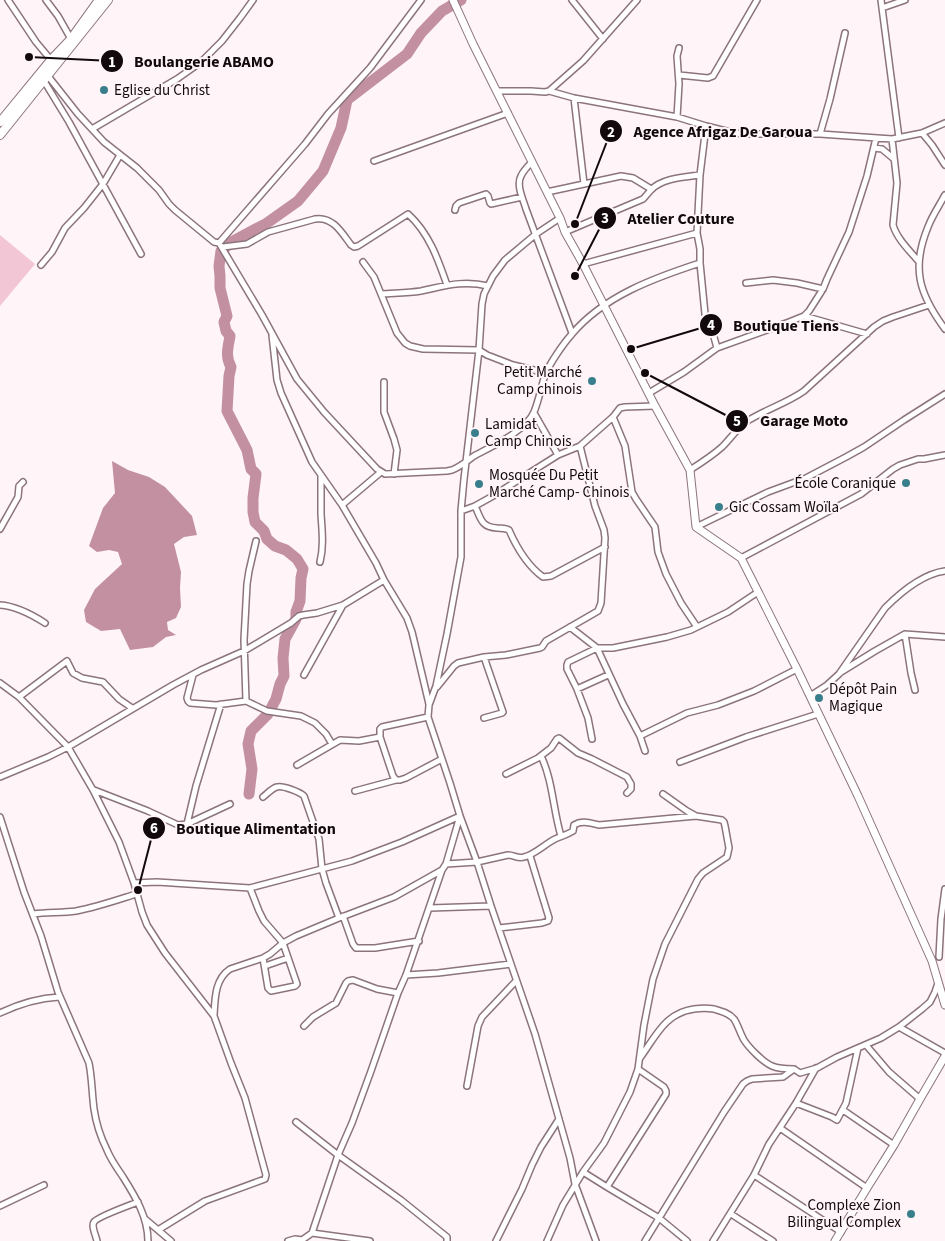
<svg xmlns="http://www.w3.org/2000/svg" width="945" height="1241" font-family="'Source Sans 3',sans-serif">
	<style>
		.green { fill: #f2c6d5 }
		.water { fill: #c390a2 }
		.lines { fill: none; stroke-linecap: round; stroke-linejoin: round }
		.river { stroke: #c390a2; stroke-width: 11 }
		.street-casing { stroke: #8c747c; stroke-width: 8 }
		.secondary-casing { stroke: #8c747c; stroke-width: 9 }
		.primary-casing { stroke: #8c747c; stroke-width: 10 }
		.street { stroke: #fff; stroke-width: 5 }
		.secondary { stroke: #fff; stroke-width: 7 }
		.primary { stroke: #fff; stroke-width: 8 }
		.poi-dot { fill: #397e8b; stroke: #fff4f7; stroke-width: 2 }
		.labels { text-anchor: middle; stroke-width: 4; stroke-linejoin: round; paint-order: stroke }
		.poi-label { font-size: 15px; fill: #12090c; stroke: #fff4f7; text-anchor: start }
		.leader { fill: none; stroke: #12090c; stroke-width: 2 }
		.callout-dot { fill: #12090c; stroke: #fff4f7; stroke-width: 2 }
		.mark-label { font-size: 15px; text-anchor: middle; font-weight: bold; fill: #fff }
		.callout-label { font-size: 16px; text-anchor: middle; font-weight: bold; fill: #12090c; stroke: #fff4f7; stroke-width: 4; stroke-linejoin: round; paint-order: stroke }
	</style>
	<rect width="100%" height="100%" fill="#fff4f7"/>
	<!-- green -->
	<path class="green" d="M0 235 35 264 0 306Z"/>
	<!-- water -->
	<path class="water" d="M112 461 128 470 149 477 165 487 192 516 197 535 184 537 174 544 181 572 180 588 181 607 176 618 167 622 168 630 176 635 166 637 153 647 130 650 120 629 101 631 86 622 84 610 95 589 122 564 118 552 109 550 97 552 89 546 103 508 115 493Z"/>
	<g class="lines">
		<!-- river -->
		<path class="river" d="M249 794 252 769 248 744 251 731 268 714 276 699 280 684 284 676 283 658 285 639 296 619V612L300 601 301 578 303 569 297 559 286 550 275 546 267 539 264 531 255 522 253 512V498L256 474 251 469 247 450 227 411 229 376 231 367C225 356 228 348 230 336L226 331 224 322 227 316 220 288V276L219 266 221 251 233 241 267 223 298 201 323 171 341 128 347 100 407 54 421 33 442 11 461 0"/>
		<defs>
			<path id="street" d="M8 0 36 42 51 60
				M46 0 58 16 71 39
				M572 0 603 39
				M881 0 899 138
				M882 8 905 0
				M679 75 708 78 713 76 757 0
				M48 76 78 114 104 142 137 168 159 190 169 204 175 210 214 242 219 243 262 315 297 379 324 412 377 469 385 474 447 471 452 470C460 467 467 461 474 456 492 446 526 431 534 412 539 400 541 387 545 375 550 363 563 344 572 334 604 296 654 278 700 263
				M44 81 69 122 141 254
				M497 91H531L545 92 549 91 574 98 677 117 706 126 734 133 746 134H820L892 139 922 133 945 123
				M549 91 583 61 637 0
				M574 98 584 184
				M677 117 679 84 677 56 679 48
				M706 126 700 175 697 233 700 249V263L705 314 714 337 717 348
				M92 129 177 79 201 62 222 41 240 18 253 0
				M922 133 932 145 945 165
				M820 134 830 99 845 33
				M892 139 897 183 893 225C897 239 910 251 919 262
				M874 148 882 149 894 159
				M374 161 508 113
				M532 162C528 166 523 171 521 176 516 185 523 199 526 209L572 333
				M547 192 621 176 633 178 651 189
				M945 195C939 206 932 216 928 227 911 268 919 294 945 329
				M455 210 456 206 459 203 486 194 488 196 490 203 491 204 522 197
				M560 218 536 234 505 260 493 276 484 294 482 304 479 350 464 479 461 511V557L447 634 436 686 429 705 428 717 450 783 460 816 477 862 491 906 535 1034 570 1158 575 1184 596 1241
				M565 232 643 199C646 196 648 193 651 190 662 178 685 177 700 175
				M219 243 305 144 328 114 370 68 421 0
				M223 247 247 244 268 232 315 219C333 216 342 233 351 245L354 247 358 246 408 214C429 233 438 259 447 285
				M363 262 374 277 397 333 405 343 410 346 423 349 479 350 487 355 513 365 546 373
				M583 264 697 233
				M41 265 52 252 65 228 84 208 103 184 120 155
				M746 283 773 280 797 283 823 289
				M381 294C394 293 408 293 421 291 445 286 463 280 488 286
				M804 316 867 334
				M272 335 277 380 281 393 312 462 342 505 376 563 384 580 407 618 412 632 429 704
				M384 382V412L394 439 397 450 394 474
				M649 393 684 372 717 348 789 322 804 316 809 311 823 289 827 279 849 232 867 176 876 138
				M534 413 558 455
				M613 417 625 446 632 492 636 499 655 527 658 552 666 574 681 603 697 627
				M690 470C701 463 712 456 722 447 731 438 738 427 749 420 767 409 787 403 804 391L874 327 883 321 893 317 929 305
				M342 505 381 472
				M475 506C481 519 481 527 497 528 501 528 505 528 509 530 516 546 528 566 543 577L551 576 605 547
				M461 511 475 506 493 496 558 455 580 446 613 417 620 408 625 407 655 406
				M696 527 768 492 806 478 846 457 864 447 904 420 945 394
				M0 529 18 497 19 486 23 482
				M741 558 861 494 893 469 900 465 918 459H924L945 455
				M320 562C324 546 322 530 321 514 321 502 321 489 321 477
				M0 605C16 606 31 614 45 623
				M570 627 597 648 623 704 640 736 645 751
				M905 634 911 673 915 690
				M841 672 875 651 905 634 945 637
				M193 675 187 698 188 701 190 703 216 705 246 701 267 711 301 716 315 723 326 734 332 744
				M304 675 343 605
				M0 683 19 697 68 747 93 790 119 842 134 883 142 912 147 925 165 953 214 1016 231 1063 245 1098 266 1175 265 1179 205 1201 158 1230
				M437 687 454 666 458 663 484 657 506 655 540 648 542 647 546 641 598 611 601 603 605 538 604 530 595 506 580 446
				M577 689 608 675
				M810 696 827 685 839 674 885 608C901 592 922 574 945 571
				M19 697 67 661 73 673 82 678 103 682 119 699 132 708
				M246 701 244 640 247 584 249 571 256 541
				M484 718 502 713 503 712 484 657
				M640 736 687 713 718 705 754 691 797 669
				M592 739 588 718 577 689 567 669V665L568 662 597 648H613L667 637 691 630 728 612 758 592
				M541 756C553 781 553 810 561 836
				M680 762 746 737 818 714
				M297 765 340 740 359 741 380 737
				M506 774 538 758 551 748 557 739 559 738 578 753 592 759 627 777 631 784V789L627 793
				M0 777 48 757 68 747 173 685 201 670 244 651 291 623 299 616 303 615 317 613 343 605 384 580
				M396 780 393 776 380 737V729L382 727 428 717
				M94 790 148 811 178 825 187 824 230 804
				M355 791 396 780H400L406 778 442 759
				M663 794 687 811 696 816
				M263 797C267 794 272 788 277 787 282 785 300 792 304 796L319 839 322 869 326 883 339 918
				M0 817 24 892 41 936 58 992 89 1063C92 1078 92 1094 94 1109 96 1123 101 1138 107 1150 111 1160 117 1168 123 1177 135 1196 148 1217 148 1241
				M187 824 196 786 221 704
				M446 864 477 862 508 855C514 855 518 859 524 857 534 855 545 844 555 839 561 836 567 835 573 831L574 825C582 820 590 823 599 825L696 816 722 820 724 822 725 826 729 848 727 857 703 873 698 879 665 944 653 979 644 1025 638 1069 630 1092 604 1143 583 1172 563 1205 547 1241
				M134 883 157 882 250 888 352 861 402 842 460 816
				M250 888 259 911 264 921 283 943 297 984 295 986 271 991 268 988 263 958
				M430 908 491 906
				M33 914C48 912 62 913 76 911 97 907 117 900 136 894
				M343 916 353 944 356 948H375L419 941
				M499 928 542 923 548 921 549 918 530 856
				M939 957 941 919 945 889
				M265 966 288 958
				M406 975 438 973 511 964
				M0 1013C19 1004 39 998 59 997
				M214 1015C215 998 215 979 230 969L263 958 270 954 283 943 296 936 339 918 394 897 442 870
				M304 1026 313 1017 336 1003 346 983 348 981 353 980 377 989 398 993
				M899 1027 945 1053
				M866 1045 889 1072 920 1099
				M640 1058C656 1036 665 1013 694 1009 701 1008 708 1008 714 1009 721 1011 729 1013 734 1019 738 1025 740 1033 744 1040 749 1048 763 1062 772 1066 779 1069 787 1069 794 1069
				M467 1086 478 1026 482 1017 516 981
				M796 1103 832 1117 837 1120 846 1103 858 1048
				M843 1110 894 1145
				M296 1122 338 1155 401 1200 447 1237V1241
				M780 1128 867 1188
				M583 1172 607 1187 659 1218 687 1241
				M754 1175 841 1232
				M607 1187 666 1094V1091L664 1087 638 1069
				M0 1206 44 1185
				M731 1214 773 1241
				M145 1219 171 1241
				M312 1233 370 1241
				M97 1241C96 1236 91 1226 94 1222 97 1217 130 1205 138 1202
				M288 1241 295 1239 302 1240 312 1233 338 1155 352 1123 371 1071 398 993 406 975 442 870 446 864 460 816
				M496 1241 522 1189 532 1165 541 1147 559 1119
				M645 1241 724 1112 743 1084 747 1081 752 1079 783 1077 794 1069 800 1073 817 1068 837 1057 881 1038 899 1027 922 1009 930 1002 935 992 938 983
				M713 1241 754 1175 769 1144 796 1103 816 1068"/>
			<path id="secondary" d="M453 0 473 44 560 218 565 232 583 264 655 406 690 470 696 527 741 558 797 669 858 796 932 961 945 1005
				M835 1241 867 1188 894 1145 920 1099 945 1056"/>
			<path id="primary" d="M0 122 51 60 71 39 99 0
				M0 135 108 0"/>
		</defs>
		<!-- street casing -->
		<use href="#street" class="street-casing"/>
		<!-- secondary casing -->
		<use href="#secondary" class="secondary-casing"/>
		<!-- primary casing -->
		<use href="#primary" class="primary-casing"/>
		<!-- street -->
		<use href="#street" class="street"/>
		<!-- secondary -->
		<use href="#secondary" class="secondary"/>
		<!-- primary -->
		<use href="#primary" class="primary"/>
	</g>
	<!-- markers -->
	<g class="poi-dot">
		<circle cx="104" cy="90" r="5"/>
		<circle cx="592" cy="381" r="5"/>
		<circle cx="475" cy="433" r="5"/>
		<circle cx="906" cy="483" r="5"/>
		<circle cx="479" cy="484" r="5"/>
		<circle cx="719" cy="507" r="5"/>
		<circle cx="819" cy="698" r="5"/>
		<circle cx="911" cy="1214" r="5"/>
	</g>
	<g class="labels">
		<!-- poi labels -->
		<g class="poi-label">
			<text x="114" y="95">Eglise du Christ</text>
			<text x="582" y="377" text-anchor="end">Petit Marché<tspan x="582" dy="17">Camp chinois</tspan></text>
			<text x="485" y="429">Lamidat<tspan x="485" dy="17">Camp Chinois</tspan></text>
			<text x="489" y="480">Mosquée Du Petit<tspan x="489" dy="17">Marché Camp- Chinois</tspan></text>
			<text x="896" y="488" text-anchor="end">École Coranique</text>
			<text x="729" y="512">Gic Cossam Woïla</text>
			<text x="829" y="694">Dépôt Pain<tspan x="829" dy="17">Magique</tspan></text>
			<text x="901" y="1210" text-anchor="end">Complexe Zion<tspan x="901" dy="17">Bilingual Complex</tspan></text>
		</g>
	</g>
	<!-- callouts -->
	<path class="leader" d="M29 57L112 61M575 224L611 131M575 276L605 218M631 349L711 325M645 373L737 421M138 890L154 828"/>
	<g class="callout-dot">
		<circle cx="29" cy="57" r="5"/>
		<circle cx="575" cy="224" r="5"/>
		<circle cx="575" cy="276" r="5"/>
		<circle cx="631" cy="349" r="5"/>
		<circle cx="645" cy="373" r="5"/>
		<circle cx="138" cy="890" r="5"/>
		<circle cx="112" cy="61" r="12"/>
		<circle cx="611" cy="131" r="12"/>
		<circle cx="605" cy="218" r="12"/>
		<circle cx="711" cy="325" r="12"/>
		<circle cx="737" cy="421" r="12"/>
		<circle cx="154" cy="828" r="12"/>
	</g>
	<g class="mark-label">
		<text x="112" y="67">1</text>
		<text x="611" y="137">2</text>
		<text x="605" y="223">3</text>
		<text x="711" y="330">4</text>
		<text x="737" y="426">5</text>
		<text x="154" y="833">6</text>
	</g>
	<g class="callout-label">
		<text x="204" y="67">Boulangerie ABAMO</text>
		<text x="723" y="137">Agence Afrigaz De Garoua</text>
		<text x="681" y="224">Atelier Couture</text>
		<text x="786" y="331">Boutique Tiens</text>
		<text x="804" y="426">Garage Moto</text>
		<text x="256" y="834">Boutique Alimentation</text>
	</g>
</svg>
